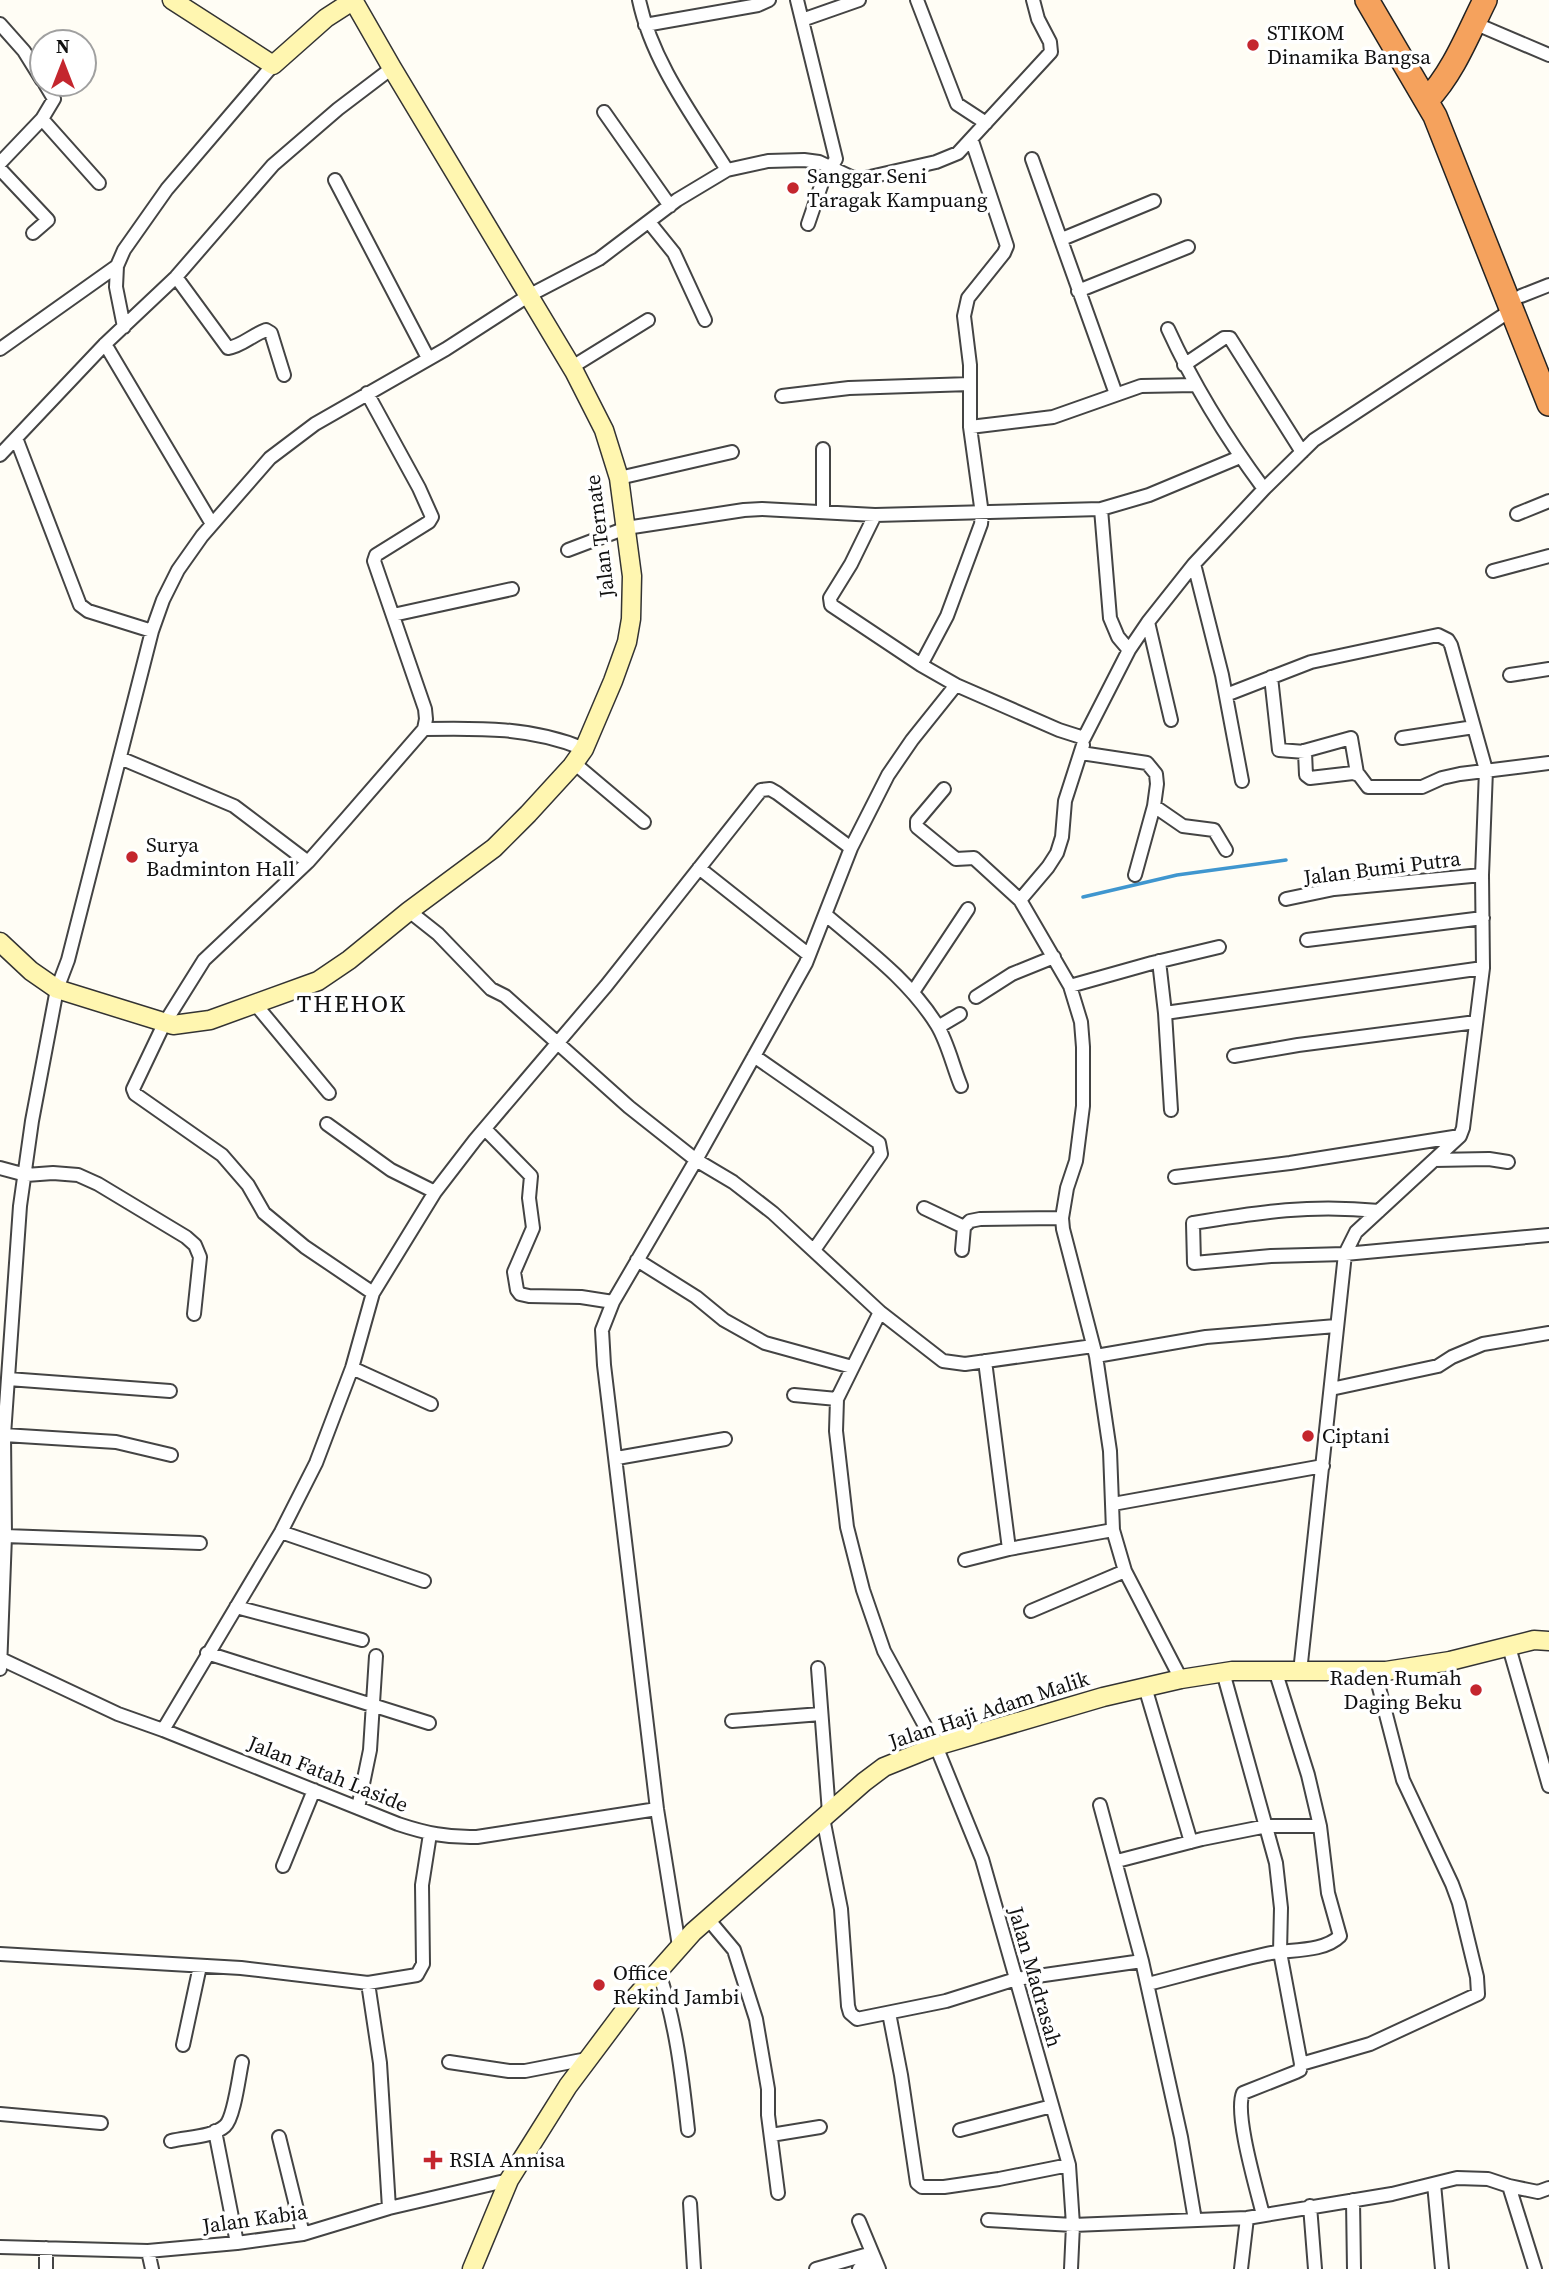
<svg xmlns="http://www.w3.org/2000/svg" width="1549" height="2269" font-family="'Source Serif 4',serif">
	<style>
		.lines { fill: none; stroke-linecap: round; stroke-linejoin: round }
		.stream { stroke: #3f96cf; stroke-width: 3.5 }
		.street-casing { stroke: #444; stroke-width: 16 }
		.secondary-casing { stroke: #333; stroke-width: 21 }
		.highway-casing { stroke: #222; stroke-width: 26 }
		.street { stroke: #fff; stroke-width: 12 }
		.secondary { stroke: #fff6b0; stroke-width: 18 }
		.highway { stroke: #f5a25d; stroke-width: 23 }
		.poi-dot { fill: #c4262e; stroke: #fff; stroke-width: 2.5 }
		.labels { text-anchor: middle; stroke-width: 7; stroke-linejoin: round; paint-order: stroke }
		.poi-label { font-size: 21px; fill: #111; stroke: #fff; text-anchor: start }
		.street-label { font-size: 21px; fill: #111; stroke: #fff }
		.quarter-label { font-size: 24px; letter-spacing: 2px; fill: #111; stroke: #fff }
	</style>
	<rect width="100%" height="100%" fill="#fffdf5"/>
	<g class="lines">
		<!-- stream -->
		<path class="stream" d="M1083 897 1177 875 1286 860"/>
		<defs>
			<path id="street" d="M639 0C652 62 694 117 727 170
				M797 0 836 159 823 180 808 224
				M917 0 957 104 986 123
				M802 20 859 0
				M1474 23 1549 55
				M0 24 24 51 42 80
				M645 25 758 5 769 0
				M604 112 670 206
				M42 119 99 183
				M1032 159 1116 394
				M0 163 42 119 54 99 45 84
				M0 169 48 220 33 233
				M335 180 428 358
				M649 222 674 253 705 320
				M1062 239 1154 201
				M176 277 228 348C242 346 252 335 266 330L271 333 284 375
				M1078 291 1188 247
				M1521 296 1549 285
				M124 327 116 287 117 266 124 250 167 189 273 65
				M1168 329C1194 386 1227 439 1264 489
				M105 344 212 524
				M0 349 117 266
				M1184 365 1224 338H1230L1302 452
				M572 367 648 320
				M367 393 419 488 432 517 429 522 376 555 374 561 425 709 426 719 424 729 345 820 308 862 204 960 164 1024 133 1089 135 1094 222 1155 248 1185 264 1213 305 1247 373 1293
				M782 396 849 388 970 384
				M970 427 1053 417 1141 386 1196 385
				M16 438 80 605 88 611 152 631
				M0 455 105 344 176 277 273 165 338 109 392 68
				M619 478 732 452
				M1101 509 1110 618 1118 637 1129 650
				M823 512V449
				M1517 514 1549 501
				M875 515 851 564 830 598 831 605 921 665 956 685
				M568 550 626 528 744 510 762 509 875 515 1101 509 1149 495 1240 457
				M1194 564 1222 675 1242 781
				M1493 571 1549 556
				M393 615 512 589
				M1148 622 1171 720
				M921 665 947 616 981 524 982 514 970 427V365L964 316 968 298 1004 253 1007 246 972 141
				M1510 675 1549 669
				M1271 677 1279 750 1305 752 1306 775 1310 778 1353 773 1359 775 1368 787H1422L1442 778 1460 774 1549 763
				M1226 695 1311 662 1438 635 1448 640 1451 645 1486 770 1482 875 1483 968 1463 1128 1460 1136 1356 1232 1345 1254 1300 1672
				M424 729C478 728 533 727 584 749
				M1402 738 1474 727
				M1304 751 1351 738 1357 773
				M1081 753 1147 763 1156 774 1157 784 1154 806 1135 875
				M120 758 234 806 308 862
				M574 763 644 822
				M944 789 917 821V827L956 859 974 858 1020 900 1070 986 1081 1022 1083 1047V1106L1076 1161 1067 1188 1062 1218 1063 1229 1096 1356 1110 1451 1113 1530 1125 1571 1181 1679
				M1154 806 1183 826 1214 830 1226 850
				M699 868 809 955
				M1286 899 1334 889 1482 875
				M1020 900 1048 867 1057 853 1062 837 1065 801 1083 745
				M409 911 438 934 491 989 505 996 629 1107 696 1160 733 1182 773 1213 880 1312 943 1361 965 1364 1093 1346
				M826 915C866 949 909 980 937 1025 948 1043 953 1067 961 1086
				M1307 940 1483 918
				M1159 961 1165 1013 1171 1110
				M1070 986 1152 963 1219 947
				M913 992 968 909
				M976 997 1012 974 1054 957
				M256 1005 329 1093
				M1165 1013 1483 968
				M938 1027 960 1014
				M754 1056 879 1143 881 1154 814 1250
				M1234 1056 1298 1045 1476 1022
				M327 1124 391 1170 435 1192
				M485 1129 531 1176 529 1198 533 1228 514 1272 517 1290 520 1294 529 1296 581 1297 613 1302
				M1434 1160 1489 1159 1508 1162
				M0 1168 26 1175 53 1173 78 1175 98 1184 186 1237 195 1245 200 1257 194 1314
				M1175 1177 1290 1163 1460 1136
				M924 1208 964 1227
				M1379 1211C1310 1204 1261 1212 1193 1223L1194 1263 1271 1256 1345 1254 1549 1235
				M962 1250 964 1227 970 1221 980 1219 1062 1218
				M637 1260 696 1297 724 1320 765 1343 852 1367
				M880 1312 837 1399 836 1431 847 1527 863 1590 884 1651 936 1746 982 1859 1069 2165 1073 2225 1071 2269
				M1096 1356 1206 1337 1336 1326
				M985 1361 1009 1549
				M352 1368 431 1404
				M8 1379 170 1391
				M1331 1389 1438 1366 1452 1357 1483 1344 1549 1333
				M794 1395 837 1399
				M4 1435 116 1442 171 1455
				M617 1458 725 1439
				M1113 1504 1323 1466
				M281 1532 424 1581
				M5 1536 200 1543
				M965 1560 1009 1549 1113 1530
				M236 1607 362 1640
				M1031 1611 1125 1571
				M1509 1647 1549 1786
				M207 1653 429 1723
				M1 1659 118 1714 163 1730 398 1824C425 1833 448 1838 477 1837L657 1809
				M818 1668 829 1813
				M0 1669 5 1536 4 1435 20 1206 32 1121 57 989 68 960 152 631 163 600 178 570 202 536 270 458 315 424 446 349 528 296 599 259 677 200 727 170 768 161 804 160 819 162 851 177 861 179 936 162 958 153 1051 52 1050 42 1038 19 1033 0
				M1223 1672 1276 1863 1281 1908 1280 1952 1301 2064 1300 2070 1296 2072 1243 2093C1234 2114 1257 2190 1263 2215
				M1145 1687 1191 1842
				M732 1721 821 1714
				M163 1730 281 1532 316 1463 352 1368 373 1293 435 1192 475 1140 606 986 761 790 770 789 777 793 851 848
				M1100 1805 1142 1961
				M358 1808 370 1750 376 1656
				M823 1818 841 1909 848 2006 850 2013 857 2019 946 2001 1016 1979 1142 1961 1181 2137 1195 2220
				M1117 1861 1202 1839 1267 1826H1320
				M283 1866 314 1790
				M708 1919 734 1950 756 2019 768 2089V2115L778 2193
				M679 1946 657 1809 604 1365 602 1330 613 1302 696 1160 806 963 851 848 888 775 912 740 956 685 1059 730 1084 738 1129 650 1148 622 1194 564 1264 489 1314 440 1513 309
				M0 1954 241 1968 368 1983 417 1975 423 1964 422 1885 430 1834
				M658 1970C676 2022 682 2075 688 2130
				M368 1983 380 2063 389 2208
				M1148 1984C1187 1974 1226 1963 1266 1954 1288 1949 1323 1953 1340 1936L1328 1893 1320 1826 1308 1775 1275 1670
				M889 2013 901 2075 917 2183 922 2187H944L999 2179 1069 2165
				M183 2045 200 1966
				M449 2062 509 2071H525L587 2059
				M1301 2064 1370 2044 1478 1994 1477 1977 1459 1903 1452 1884 1403 1780 1375 1672
				M0 2114 101 2123
				M960 2130 1052 2106
				M215 2131 237 2243
				M771 2135 820 2127
				M279 2137 303 2234
				M171 2141C187 2137 213 2137 225 2126 234 2118 239 2076 242 2062
				M1434 2184 1442 2269
				M1509 2186 1535 2269
				M1353 2200 1354 2269
				M690 2203 694 2269
				M1310 2206 1315 2269
				M988 2220 1073 2225 1247 2218 1392 2194 1457 2178 1488 2179 1509 2186 1538 2192 1549 2188
				M859 2221 879 2269
				M0 2247 148 2251 237 2243 303 2234 389 2208 509 2180
				M46 2248V2269
				M148 2251 152 2269
				M816 2269 872 2253
				M859 2269 876 2263
				M1241 2269 1247 2218"/>
			<path id="secondary" d="M172 0 273 65 326 18 354 0
				M0 942 31 971 57 989 173 1025 210 1020 318 981 349 960 409 911 494 848 528 814 572 766 584 749 613 681 627 642 631 619 632 576 619 478 604 430 574 371 392 68 353 0
				M472 2269 509 2180 568 2086 631 2002 693 1932 864 1782 884 1767 936 1746 1103 1697 1181 1679 1232 1671H1386L1450 1661 1534 1640 1549 1641"/>
			<path id="highway" d="M1367 0 1435 116 1549 404
				M1427 100C1453 73 1468 34 1485 0"/>
		</defs>
		<!-- street casing -->
		<use href="#street" class="street-casing"/>
		<!-- secondary casing -->
		<use href="#secondary" class="secondary-casing"/>
		<!-- highway casing -->
		<use href="#highway" class="highway-casing"/>
		<!-- street -->
		<use href="#street" class="street"/>
		<!-- secondary -->
		<use href="#secondary" class="secondary"/>
		<!-- highway -->
		<use href="#highway" class="highway"/>
	</g>
	<!-- markers -->
	<g class="poi-dot">
		<circle cx="1253" cy="45" r="7"/>
		<circle cx="793" cy="188" r="7"/>
		<circle cx="132" cy="857" r="7"/>
		<circle cx="1308" cy="1436" r="7"/>
		<circle cx="1476" cy="1690" r="7"/>
		<circle cx="599" cy="1985" r="7"/>
		<path d="M429.5 2149.5h7v7h7v7h-7v7h-7v-7h-7v-7h7z"/>
	</g>
	<g class="labels">
		<!-- poi labels -->
		<g class="poi-label">
			<text x="1267" y="40">STIKOM<tspan x="1267" dy="24">Dinamika Bangsa</tspan></text>
			<text x="807" y="183">Sanggar Seni<tspan x="807" dy="24">Taragak Kampuang</tspan></text>
			<text x="146" y="852">Surya<tspan x="146" dy="24">Badminton Hall</tspan></text>
			<text x="1322" y="1443">Ciptani</text>
			<text x="1462" y="1685" text-anchor="end">Raden Rumah<tspan x="1462" dy="24">Daging Beku</tspan></text>
			<text x="613" y="1980">Office<tspan x="613" dy="24">Rekind Jambi</tspan></text>
			<text x="449" y="2167">RSIA Annisa</text>
		</g>
		<!-- street labels -->
		<g class="street-label">
			<text transform="translate(600 536) rotate(-97)" y="7">Jalan Ternate</text>
			<text transform="translate(1382 868) rotate(-7)" y="7">Jalan Bumi Putra</text>
			<text transform="translate(989 1710) rotate(-18)" y="7">Jalan Haji Adam Malik</text>
			<text transform="translate(328 1774) rotate(22)" y="7">Jalan Fatah Laside</text>
			<text transform="translate(1035 1977) rotate(74)" y="7">Jalan Madrasah</text>
			<text transform="translate(255 2219) rotate(-8)" y="7">Jalan Kabia</text>
		</g>
		<!-- quarter labels -->
		<g class="quarter-label">
			<text x="352" y="1012">THEHOK</text>
		</g>
	</g>
	<!-- north arrow -->
	<g transform="translate(63 63)"><circle r="33" fill="#ffffff" stroke="#a0a0a0" stroke-width="2"/>
	<path d="M0-5L12 26L0 18L-12 26Z" fill="#c4262e"/>
	<text y="-10" font-size="19" font-weight="bold" text-anchor="middle" fill="#111111">N</text>
	</g>
</svg>
